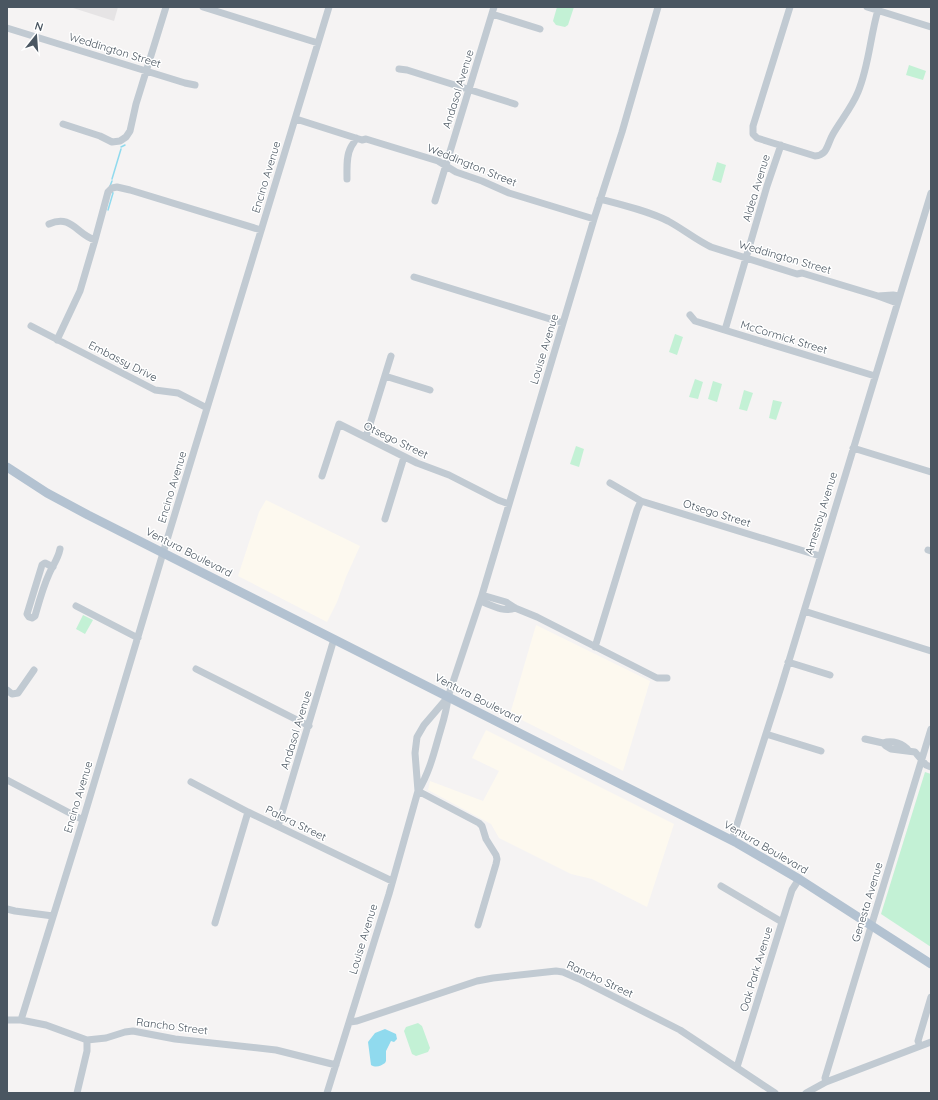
<svg xmlns="http://www.w3.org/2000/svg" width="938" height="1100" font-family="Quicksand,sans-serif">
	<style>
		.commercial { fill: #fdf9ef }
		.education { fill: #e6e4e5 }
		.green { fill: #c3f1d5 }
		.water { fill: #90daee }
		.lines { fill: none; stroke-linecap: round; stroke-linejoin: round }
		.stream { stroke: #90daee; stroke-width: 1.5 }
		.minor { stroke: #c1cad2; stroke-width: 7 }
		.major { stroke: #b3c2d1; stroke-width: 9 }
		.labels { text-anchor: middle; stroke-width: 3; stroke-linejoin: round; paint-order: stroke }
		.street-label { font-size: 11px; fill: #4a5661; stroke: #fff }
	</style>
	<rect width="100%" height="100%" fill="#f5f3f3"/>
	<!-- commercial -->
	<path class="commercial" d="M266 500 360 546 346 577 337 602 327 622 238 576 259 512Z
		M536 625 650 681 623 771 510 714Z
		M486 730 674 824 647 907 592 879 571 874 499 838 491 824 428 790 430 781 483 801 499 771 472 758Z"/>
	<!-- education -->
	<path class="education" d="M70 7H118L114 21Z"/>
	<!-- green -->
	<path class="green" d="M557 7H574L568 25 565 27 556 25 553 21Z
		M909 65 926 71 923 80 906 75Z
		M717 162 726 165 721 183 712 180Z
		M675 334 683 337 677 355 669 352Z
		M695 379 703 382 698 399 689 397Z
		M713 381 722 384 717 402 708 399Z
		M744 390 753 393 747 411 739 409Z
		M773 400 782 402 776 420 769 418Z
		M576 446 584 449 579 467 570 464Z
		M83 615 93 620 85 634 76 629Z
		M925 772 931 774V947L881 914Z
		M418 1023 422 1026 430 1048 428 1052 416 1056 412 1054 404 1031 406 1027Z"/>
	<!-- water -->
	<path class="water" d="M385 1029 396 1034 397 1039 394 1042 391 1041 386 1051V1061L385 1063C381 1066 376 1068 371 1065L368 1042 375 1033Z"/>
	<g class="lines">
		<!-- stream -->
		<path class="stream" d="M121 147 125 145
			M112 179 121 149
			M110 186 112 181
			M108 210 113 193 112 191"/>
		<!-- minor -->
		<path class="minor" d="M203 7 318 43
			M790 7 753 126V134L757 138 815 156C828 155 827 144 833 134 841 120 852 107 858 92 869 66 870 37 878 10
			M867 7 931 27
			M492 14 540 29
			M7 28 185 83 195 85
			M399 69 407 70 515 104
			M296 119 362 140 366 139 438 161 456 172 482 181 509 193 594 219
			M63 124 100 136 112 142 120 141 126 137 130 131 136 104 166 7
			M347 179C347 168 346 156 351 147 353 143 355 142 356 138
			M600 199C623 205 648 211 668 221 683 229 696 240 711 247L797 274 802 273 878 296 897 303
			M435 201 494 7
			M49 224C72 214 76 234 95 240
			M414 277 563 323
			M878 296 893 295 899 296
			M690 315 695 321 875 376
			M31 326 155 390 178 393 207 408
			M725 330 767 186 781 145
			M57 340 80 291 95 240 108 192 112 188 117 187 130 190 261 230
			M385 376 430 390
			M366 437 391 356
			M853 448 931 472
			M322 476 339 424 417 463 449 475 498 500 509 504
			M610 483 641 501 820 556
			M385 519 404 457
			M928 550 931 551
			M53 567 45 563 42 565 27 614 29 617 32 618 35 616C39 602 43 587 49 574 53 565 58 559 60 549
			M482 595 506 602 515 608 537 617 657 678H667
			M480 601C491 605 504 613 515 608
			M76 606 138 638
			M804 611 931 651
			M595 647 637 510 641 501
			M788 662 830 675
			M196 669 309 726
			M7 690 12 694 18 693 34 670
			M766 734 821 751
			M865 739 883 743 886 746 891 749 915 752 926 765 931 767
			M883 743C892 740 903 743 909 751
			M7 780 83 820
			M191 782 248 812 392 881
			M418 791 479 823 482 826 486 839 496 855 497 859 496 864 478 925
			M418 791 415 753 417 737 424 725 448 697
			M278 826 334 639
			M732 840 781 687 931 193
			M721 886 782 922
			M7 909 15 911 53 916
			M215 923 248 812
			M7 1020H21L46 1025 87 1040 106 1038 125 1032 133 1031 175 1039 276 1050 336 1065
			M21 1020 83 820 163 553 329 7
			M350 1022 357 1021 477 981 493 978 556 971 563 972 579 979 680 1030 775 1093
			M920 1046 918 1041 931 997
			M737 1067 792 890 799 879
			M826 1082 825 1078 931 729
			M77 1093 87 1051V1040
			M327 1093 389 894 418 791C428 775 433 757 438 739 442 725 447 711 448 697L482 595 594 219 622 132 658 7
			M806 1093 826 1082 931 1042"/>
		<!-- major -->
		<path class="major" d="M7 467 47 493 88 515 737 843 799 879 931 964"/>
	</g>
	<g class="labels">
		<!-- street labels -->
		<g class="street-label">
			<text transform="translate(115 50) rotate(17)" y="4">Weddington Street</text>
			<text transform="translate(458 89) rotate(-73)" y="4">Andasol Avenue</text>
			<text transform="translate(472 165) rotate(22)" y="4">Weddington Street</text>
			<text transform="translate(266 177) rotate(-73)" y="4">Encino Avenue</text>
			<text transform="translate(756 188) rotate(-73)" y="4">Aldea Avenue</text>
			<text transform="translate(785 257) rotate(16)" y="4">Weddington Street</text>
			<text transform="translate(784 337) rotate(17)" y="4">McCormick Street</text>
			<text transform="translate(544 349) rotate(-73)" y="4">Louise Avenue</text>
			<text transform="translate(123 361) rotate(27)" y="4">Embassy Drive</text>
			<text transform="translate(396 440) rotate(26)" y="4">Otsego Street</text>
			<text transform="translate(172 487) rotate(-73)" y="4">Encino Avenue</text>
			<text transform="translate(717 513) rotate(17)" y="4">Otsego Street</text>
			<text transform="translate(821 513) rotate(-73)" y="4">Amestoy Avenue</text>
			<text transform="translate(189 552) rotate(27)" y="4">Ventura Boulevard</text>
			<text transform="translate(478 698) rotate(27)" y="4">Ventura Boulevard</text>
			<text transform="translate(296 730) rotate(-73)" y="4">Andasol Avenue</text>
			<text transform="translate(78 797) rotate(-73)" y="4">Encino Avenue</text>
			<text transform="translate(296 823) rotate(26)" y="4">Palora Street</text>
			<text transform="translate(766 847) rotate(30)" y="4">Ventura Boulevard</text>
			<text transform="translate(867 902) rotate(-73)" y="4">Genesta Avenue</text>
			<text transform="translate(363 939) rotate(-73)" y="4">Louise Avenue</text>
			<text transform="translate(756 969) rotate(-73)" y="4">Oak Park Avenue</text>
			<text transform="translate(600 979) rotate(25)" y="4">Rancho Street</text>
			<text transform="translate(172 1026) rotate(7)" y="4">Rancho Street</text>
		</g>
	</g>
	<!-- border -->
	<rect width="938" height="1100" fill="none" stroke="#4a5661" stroke-width="16"/>
	<!-- north arrow -->
	<g transform="translate(36 36) rotate(17)" stroke="#ffffff" stroke-width="3" paint-order="stroke">
	<path d="M0-3L7 15L0 10L-7 15Z" fill="#4a5661"/>
	<text y="-6" font-size="11" font-weight="bold" text-anchor="middle" fill="#4a5661">N</text>
	</g>
</svg>
